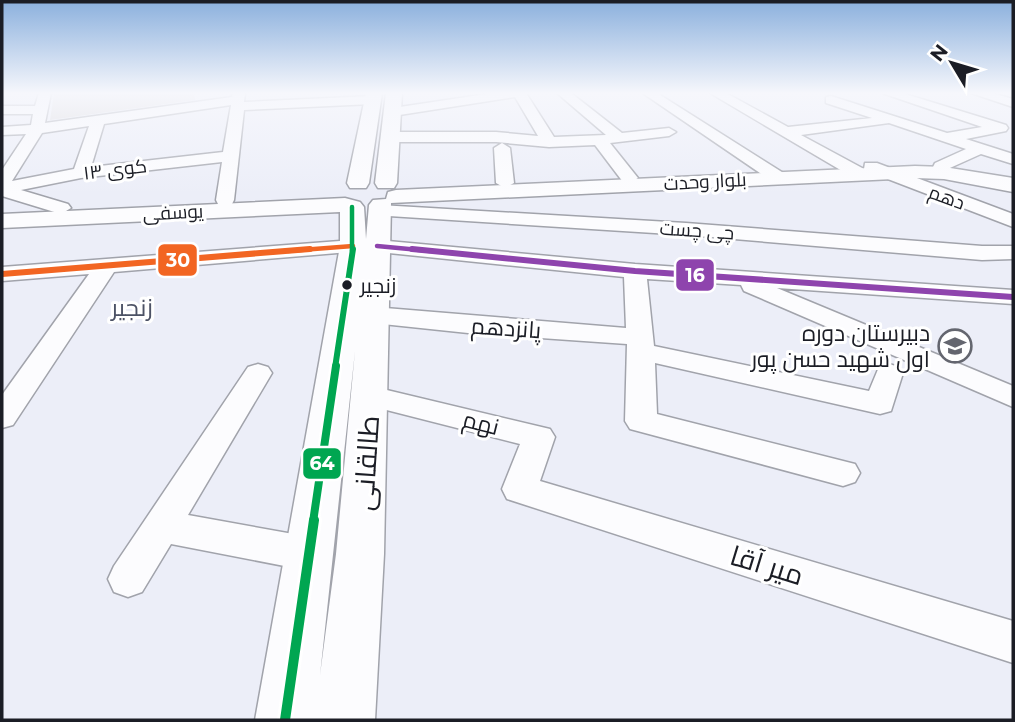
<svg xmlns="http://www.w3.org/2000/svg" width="1015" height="722" font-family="Montserrat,Cairo,sans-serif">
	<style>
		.building { fill: #dad7d9 }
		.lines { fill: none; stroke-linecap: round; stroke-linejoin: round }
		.minor-casing { stroke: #a1a3ab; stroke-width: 3 }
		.major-casing { stroke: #a1a3ab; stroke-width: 3 }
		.minor { fill: #fcfcfe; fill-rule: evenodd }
		.major { fill: #fcfcfe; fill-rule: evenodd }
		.bus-1-far1-casing { stroke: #fff; stroke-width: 8 }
		.bus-1-casing { stroke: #fff; stroke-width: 10 }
		.bus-2-far1-casing { stroke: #fff; stroke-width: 8 }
		.bus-2-casing { stroke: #fff; stroke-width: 10 }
		.bus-3-far3-casing { stroke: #fff; stroke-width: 8 }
		.bus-3-far2-casing { stroke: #fff; stroke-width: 10 }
		.bus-3-far1-casing { stroke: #fff; stroke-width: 13 }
		.bus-3-casing { stroke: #fff; stroke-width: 16 }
		.bus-1-far1 { stroke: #8e44ad; stroke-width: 4.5 }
		.bus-1 { stroke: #8e44ad; stroke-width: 6 }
		.bus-2-far1 { stroke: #f26522; stroke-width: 4.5 }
		.bus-2 { stroke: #f26522; stroke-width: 6 }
		.bus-3-far3 { stroke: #00a651; stroke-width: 4.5 }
		.bus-3-far2 { stroke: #00a651; stroke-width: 6 }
		.bus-3-far1 { stroke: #00a651; stroke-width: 8 }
		.bus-3 { stroke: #00a651; stroke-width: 10 }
		.bus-dot { fill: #1b1d25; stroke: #fff; stroke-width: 2.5 }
		.labels { text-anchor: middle; stroke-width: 6; stroke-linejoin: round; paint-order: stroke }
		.far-street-label { font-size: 19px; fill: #1b1d25; stroke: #fff }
		.bus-label { font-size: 21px; fill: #1b1d25; stroke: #fff; text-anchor: start }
		.street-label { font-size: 23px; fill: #1b1d25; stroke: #fff }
		.poi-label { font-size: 23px; fill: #1b1d25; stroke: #fff; text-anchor: end }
		.neighbourhood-label { font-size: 24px; fill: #4c5265; stroke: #fff }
		.near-street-label { font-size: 28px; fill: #1b1d25; stroke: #fff }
		.line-badge { stroke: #fff; stroke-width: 2.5 }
		.badge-label { font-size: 19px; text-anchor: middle; font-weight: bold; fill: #fff }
	</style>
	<rect width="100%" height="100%" fill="#eceef8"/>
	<!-- building -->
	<path class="building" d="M194 93 195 100 50 120 54 94Z"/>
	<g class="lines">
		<defs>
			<path id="minor" d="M39 93H51L45 123 232 97 233 93H245L244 102 372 96 378 100 372 104 244 110 234 200 232 204H218L216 200 222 162 81 178 21 190 68 204 71 208 61 214 2 196V170L26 134 2 135V127L31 125 33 114H2V106H35ZM231 105 223 152 91 167 104 124ZM89 126 74 169 12 181 42 133Z
				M493 93H526L554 137 606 135 557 93H571L622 133 669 128 676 132 669 136 610 143 638 178 629 183 623 182 595 145 549 147 496 142H392L384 137 392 132H496L538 136 515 97 393 116 386 112 393 108Z
				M657 93 785 174 788 178 785 182H773L644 94Z
				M710 93H726L788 127 872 118 826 103V97L831 96 947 133 982 127 882 93H902L1006 125 1008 128 1006 131 966 139 1013 154V164L981 154 941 172 933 167 935 163 966 149 889 123 801 135 864 169 865 163H877L1013 214V227L867 171 869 174 866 178H854Z
				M971 93H992L1013 99V107Z
				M502 143 510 148 514 183 505 188 496 183 494 148Z
				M380 205 686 223 982 246H1013V259L982 260 686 235 373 215 370 211 373 207Z
				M353 240 361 241 364 246 361 251 114 272 13 425 2 428V395L89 274 2 281V267Z
				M377 240 635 264 1013 290V304L777 288 1013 386V407L744 291 741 285 647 279 654 346 869 391 879 367 889 364 899 367 903 373 891 411 880 414 655 363 657 414 855 464 860 473 855 482 843 486 630 429 625 421 627 344 468 333 373 323 364 320 360 315 364 310 373 307 626 328 624 277 369 251 366 246 369 241Z
				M258 364 268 367 272 373 188 515 310 537 324 542 330 554 324 566 310 571 171 544 142 592 128 597 114 592 108 579 114 566 248 367Z
				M370 386 550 429 555 437 540 481 1013 621V663L507 499 502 489 520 444 359 403 355 396 359 389Z"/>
			<path id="major" d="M366 93H382L369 183 366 188H350L347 183Z
				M386 93H402L397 183 394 188H378L375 183Z
				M915 166 944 167 1013 178V192L944 179 915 178 391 203 384 554 375 720H255L340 246V212L2 228V214L345 198 360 202 364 207 366 239 369 205 373 200 386 199 388 192 396 190ZM355 351 336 554 320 675Z"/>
		</defs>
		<!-- minor casing -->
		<use href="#minor" class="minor-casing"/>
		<!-- major casing -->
		<use href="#major" class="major-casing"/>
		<!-- minor -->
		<use href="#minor" class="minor"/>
		<!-- major -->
		<use href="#major" class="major"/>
		<defs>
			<path id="bus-1-far1" d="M377 246 430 251"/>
			<path id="bus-1" d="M412 249 635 271 1013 297"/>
			<path id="bus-2-far1" d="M288 251 353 246"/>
			<path id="bus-2" d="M2 274 310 249"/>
			<path id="bus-3-far3" d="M352 207V251"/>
			<path id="bus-3-far2" d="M335 368 353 249"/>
			<path id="bus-3-far1" d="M313 522 336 366"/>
			<path id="bus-3" d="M285 720 314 520"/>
		</defs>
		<!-- bus-1-far1 casing -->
		<use href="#bus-1-far1" class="bus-1-far1-casing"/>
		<!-- bus-1 casing -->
		<use href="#bus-1" class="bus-1-casing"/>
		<!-- bus-2-far1 casing -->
		<use href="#bus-2-far1" class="bus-2-far1-casing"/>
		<!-- bus-2 casing -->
		<use href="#bus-2" class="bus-2-casing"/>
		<!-- bus-3-far3 casing -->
		<use href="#bus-3-far3" class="bus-3-far3-casing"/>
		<!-- bus-3-far2 casing -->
		<use href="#bus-3-far2" class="bus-3-far2-casing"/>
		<!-- bus-3-far1 casing -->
		<use href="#bus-3-far1" class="bus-3-far1-casing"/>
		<!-- bus-3 casing -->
		<use href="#bus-3" class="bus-3-casing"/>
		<!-- bus-1-far1 -->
		<use href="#bus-1-far1" class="bus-1-far1"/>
		<!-- bus-1 -->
		<use href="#bus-1" class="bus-1"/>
		<!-- bus-2-far1 -->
		<use href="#bus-2-far1" class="bus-2-far1"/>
		<!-- bus-2 -->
		<use href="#bus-2" class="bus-2"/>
		<!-- bus-3-far3 -->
		<use href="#bus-3-far3" class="bus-3-far3"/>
		<!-- bus-3-far2 -->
		<use href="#bus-3-far2" class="bus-3-far2"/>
		<!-- bus-3-far1 -->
		<use href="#bus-3-far1" class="bus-3-far1"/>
		<!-- bus-3 -->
		<use href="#bus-3" class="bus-3"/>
	</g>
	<!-- sky -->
	<linearGradient id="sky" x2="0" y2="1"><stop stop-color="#8bb0dd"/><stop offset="0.48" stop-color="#f6f7fc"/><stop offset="1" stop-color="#f6f7fc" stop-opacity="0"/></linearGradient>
	<rect width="1015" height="194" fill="url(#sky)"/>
	<!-- icons -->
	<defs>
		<symbol id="school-ring" viewBox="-11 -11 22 22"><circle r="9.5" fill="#fff" stroke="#64666f" stroke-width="1.5"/><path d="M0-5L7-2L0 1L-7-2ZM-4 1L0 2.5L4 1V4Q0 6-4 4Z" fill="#64666f"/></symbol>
	</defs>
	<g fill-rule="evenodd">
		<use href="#school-ring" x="936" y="327" width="38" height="38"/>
	</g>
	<!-- markers -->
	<circle class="bus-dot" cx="347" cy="285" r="6"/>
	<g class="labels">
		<!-- far-street labels -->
		<g class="far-street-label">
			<text transform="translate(115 169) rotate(-7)" y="7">کوی ۱۳</text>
			<text transform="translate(705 181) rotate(-3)" y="7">بلوار وحدت</text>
			<text transform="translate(947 197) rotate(20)" y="7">دهم</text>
			<text transform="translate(173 212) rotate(-3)" y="7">یوسفی</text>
			<text transform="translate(697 230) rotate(4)" y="7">چی چست</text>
		</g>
		<!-- bus labels -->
		<g class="bus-label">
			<text x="360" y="293">زنجیر</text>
		</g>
		<!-- street labels -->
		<g class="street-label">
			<text transform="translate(506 328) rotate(4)" y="8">پانزدهم</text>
			<text transform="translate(481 423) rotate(14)" y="8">نهم</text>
		</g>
		<!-- poi labels -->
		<g class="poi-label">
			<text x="930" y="341">دبیرستان دوره<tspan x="930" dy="26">اول شهید حسن پور</tspan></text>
		</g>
		<!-- neighbourhood labels -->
		<g class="neighbourhood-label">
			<text x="132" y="316">زنجیر</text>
		</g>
		<!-- near-street labels -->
		<g class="near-street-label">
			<text transform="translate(366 463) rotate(-86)" y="10">طالقانی</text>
			<text transform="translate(767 565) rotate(17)" y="10">میر آقا</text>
		</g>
	</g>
	<g class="line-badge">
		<rect x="157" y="243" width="41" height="34" rx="7" fill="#f26522"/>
		<rect x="675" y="258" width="40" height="34" rx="7" fill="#8e44ad"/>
		<rect x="302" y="447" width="40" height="33" rx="7" fill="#00a651"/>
	</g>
	<g class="badge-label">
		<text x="178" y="267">30</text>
		<text x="695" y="282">16</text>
		<text x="322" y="470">64</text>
	</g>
	<!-- border -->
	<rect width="1015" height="722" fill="none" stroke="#1b1d25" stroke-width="7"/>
	<!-- north arrow -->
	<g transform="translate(952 63) rotate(308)" stroke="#ffffff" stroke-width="5" paint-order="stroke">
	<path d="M0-5L12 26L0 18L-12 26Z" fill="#1b1d25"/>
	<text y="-10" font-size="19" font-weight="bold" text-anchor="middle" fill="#1b1d25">N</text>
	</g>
</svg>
